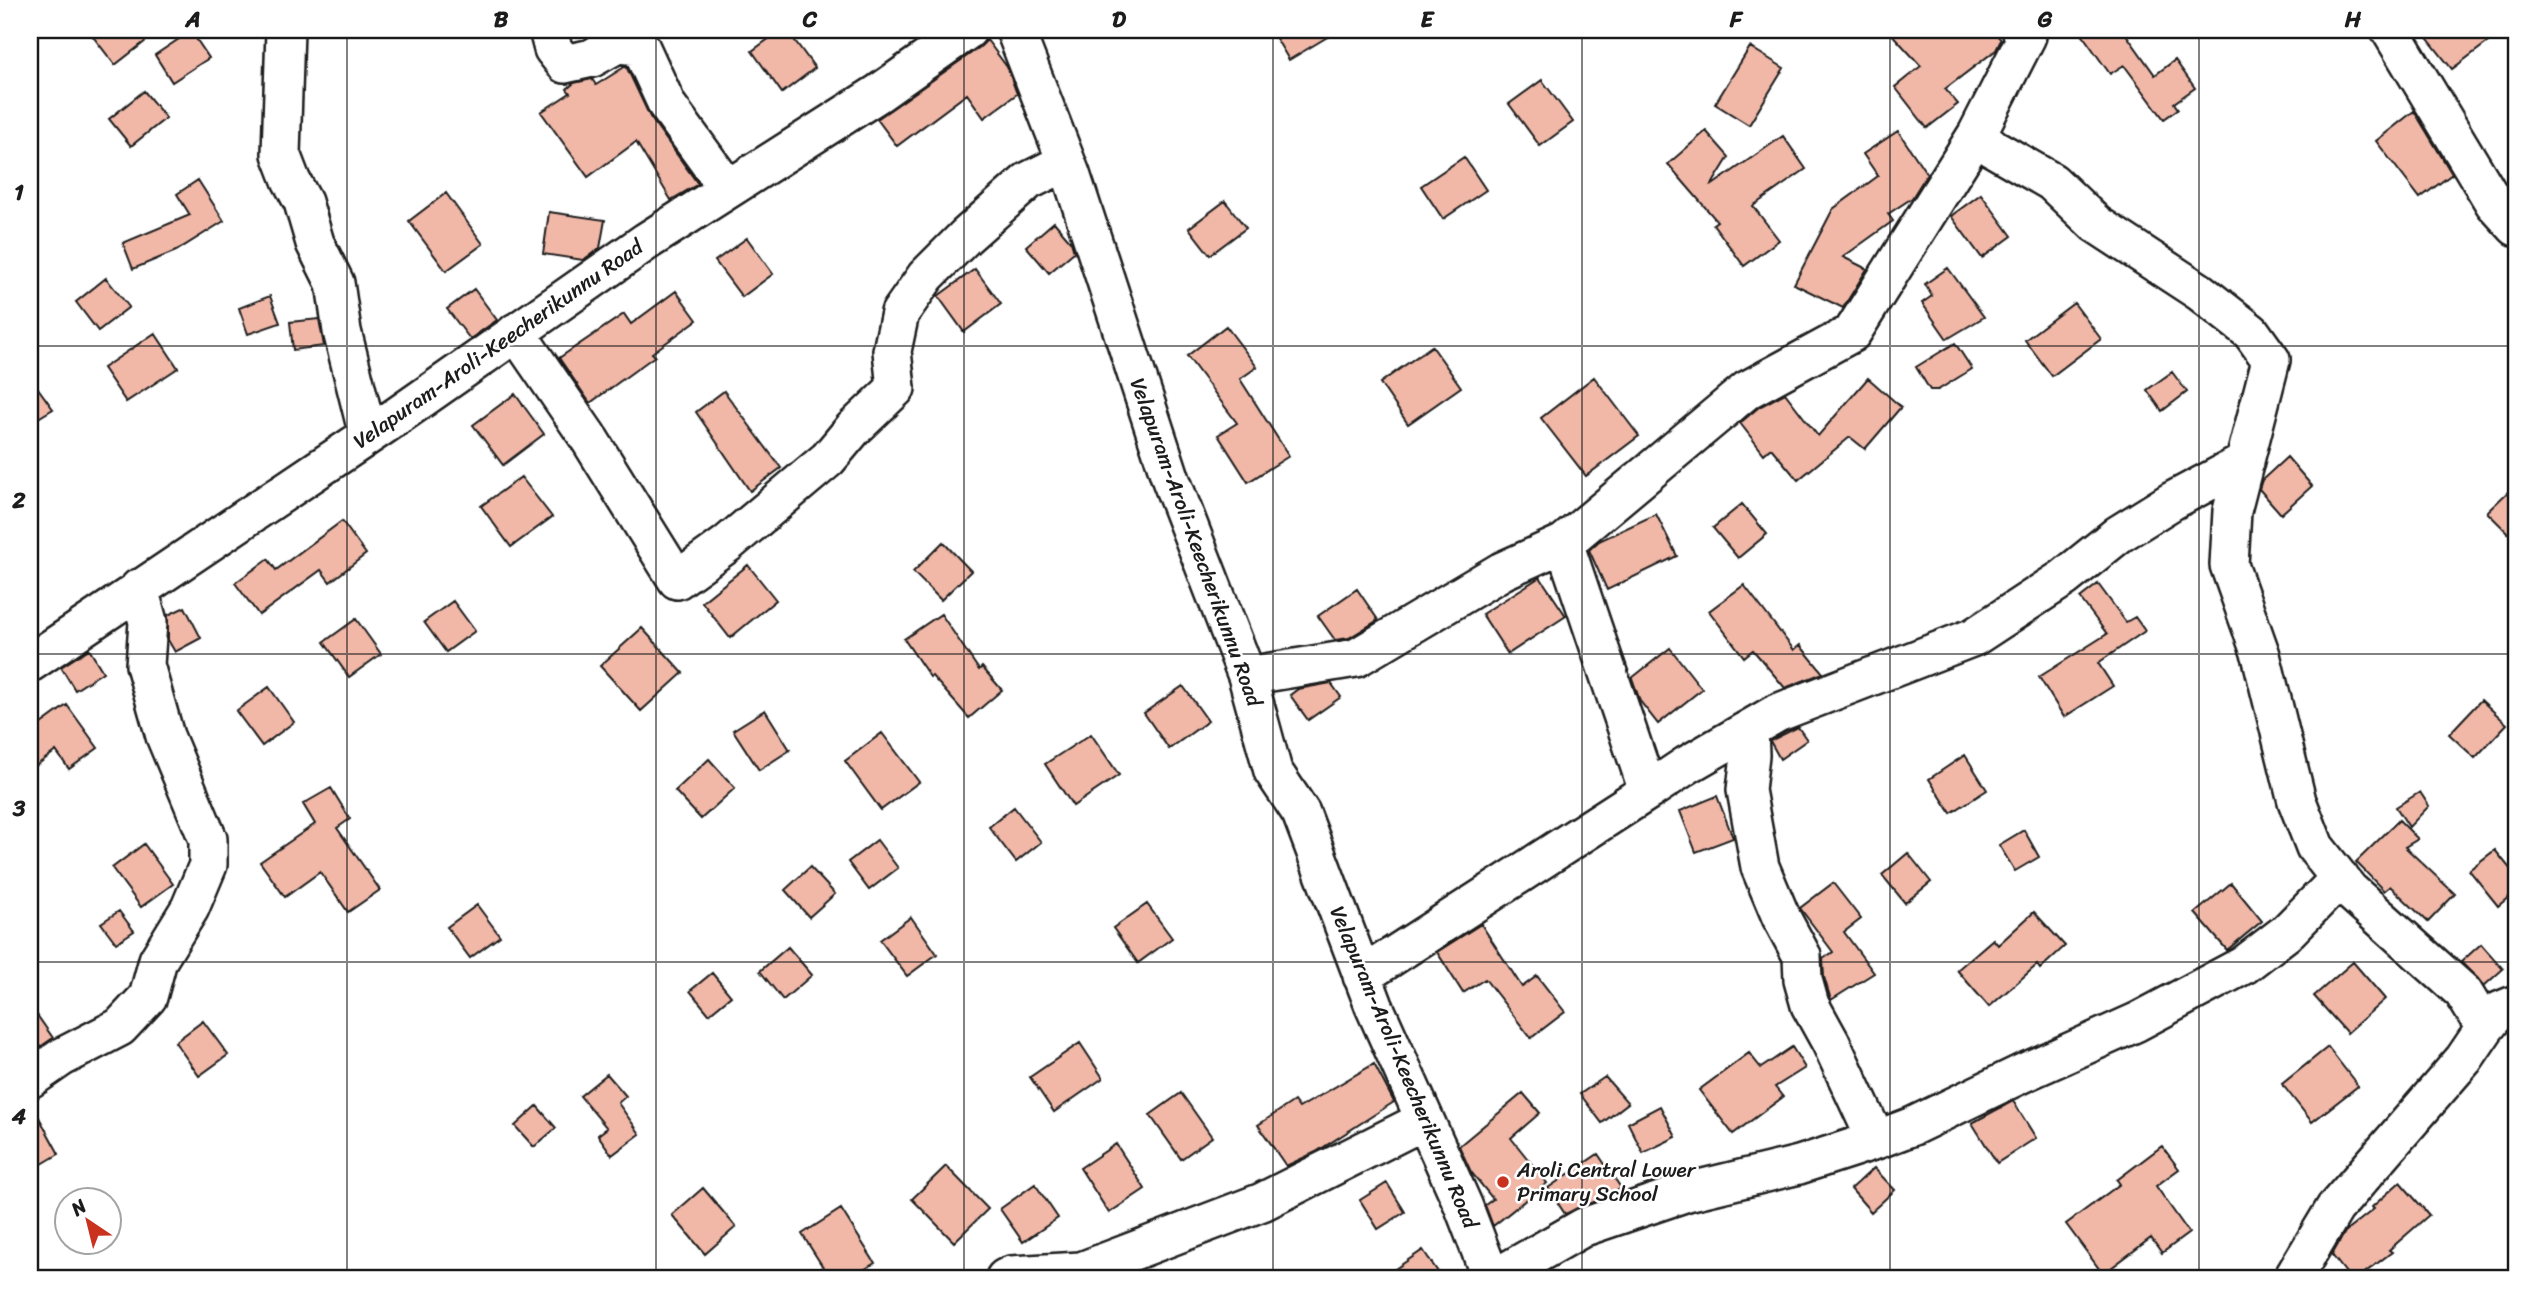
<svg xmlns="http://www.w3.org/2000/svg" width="2546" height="1308" font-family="Sriracha,sans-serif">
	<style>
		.building { fill: #f1b8a8; stroke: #1c1c1c; stroke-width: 2 }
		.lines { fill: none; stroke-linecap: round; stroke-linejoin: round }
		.minor-casing { stroke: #1c1c1c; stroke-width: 42 }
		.minor { stroke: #fff; stroke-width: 37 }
		.grid { fill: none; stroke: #1c1c1c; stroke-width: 2; stroke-opacity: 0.55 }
		.poi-dot { fill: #c8321e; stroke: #fff; stroke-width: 2.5 }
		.labels { text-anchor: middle; stroke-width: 5; stroke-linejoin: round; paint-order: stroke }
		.street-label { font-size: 21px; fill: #1c1c1c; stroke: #fff }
		.poi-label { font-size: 21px; fill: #1c1c1c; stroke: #fff; text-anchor: start }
		.neatline { fill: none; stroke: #1c1c1c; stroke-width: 2.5 }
		.grid-label { font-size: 23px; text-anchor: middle; font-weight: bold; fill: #1c1c1c }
	</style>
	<rect width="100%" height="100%" fill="#fff"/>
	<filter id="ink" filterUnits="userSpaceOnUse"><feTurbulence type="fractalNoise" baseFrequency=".0143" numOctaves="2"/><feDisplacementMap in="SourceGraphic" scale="14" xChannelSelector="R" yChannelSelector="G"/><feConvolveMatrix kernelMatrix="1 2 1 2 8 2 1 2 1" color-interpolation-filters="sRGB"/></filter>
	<g filter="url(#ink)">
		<!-- building -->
		<path class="building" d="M88 30H160L115 65Z
			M781 30H787L815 68 782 93 752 51Z
			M1271 30H1339L1289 60Z
			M1888 30H1993L2001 40 1996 50 1945 89 1958 104 1927 128 1895 87 1921 66Z
			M2079 30H2123L2155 75 2175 60 2195 88 2174 103 2178 109 2164 119 2124 65 2110 74Z
			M2421 30H2504L2452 69Z
			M191 31 209 58 172 82 155 55Z
			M987 40 1007 67 1017 94 984 118 967 94 897 146 877 119 980 47Z
			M1750 47 1784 68 1749 125 1715 104Z
			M626 66 650 117 698 184 671 200 636 142 588 177 541 112 570 93 567 89 574 83 592 79 596 85Z
			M1542 80 1573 122 1540 146 1509 104Z
			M144 91 166 118 131 146 109 119Z
			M2414 111 2452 174 2420 198 2376 141Z
			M1706 131 1729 157 1711 186 1783 136 1806 169 1753 206 1779 240 1744 266 1713 224 1717 221 1668 164Z
			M1898 131 1927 174 1912 198 1888 214 1893 221 1843 257 1867 269 1843 308 1794 284 1833 209 1878 176 1863 154Z
			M1464 157 1486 190 1443 219 1421 186Z
			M198 180 224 221 176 251 133 269 123 243 190 215 177 194Z
			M446 193 483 244 446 271 409 221Z
			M1981 194 2012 236 1982 258 1951 216Z
			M1225 201 1246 228 1210 255 1189 228Z
			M549 212 605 220 600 248 583 260 543 254Z
			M1054 222 1071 242 1074 252 1049 273 1026 246Z
			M747 238 773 274 742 297 715 261Z
			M1948 268 1984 317 1947 339 1922 303 1932 296 1925 284Z
			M975 269 1001 304 964 332 938 296Z
			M106 278 129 307 98 331 76 302Z
			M474 289 497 320 470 339 447 309Z
			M676 291 697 320 652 353 655 356 590 403 559 358 624 314 631 324Z
			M270 296 280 323 248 334 239 308Z
			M2074 303 2101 339 2052 376 2025 340Z
			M319 319 324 346 293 350 290 322Z
			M1226 326 1257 367 1240 379 1289 456 1248 482 1218 435 1237 423 1187 356Z
			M155 333 178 368 126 402 103 368Z
			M1955 343 1972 369 1938 390H1930L1916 367Z
			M1432 346 1461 387 1408 424 1380 383Z
			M2172 372 2187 392 2162 411 2147 390Z
			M30 377 53 409 30 423Z
			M1594 377 1639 436 1586 476 1541 418Z
			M1868 378 1901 407 1865 449 1850 437 1798 480 1771 448 1764 454 1740 423 1759 407 1785 393 1818 436Z
			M724 391 781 468 750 491 696 412Z
			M515 394 544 434 503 465 473 425Z
			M2287 457 2312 486 2281 514 2259 489 2262 480Z
			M521 477 552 517 511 547 481 506Z
			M2516 484V541L2487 512Z
			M1742 504 1767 534 1738 558 1713 528Z
			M1656 514 1677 556 1607 590 1589 550 1599 541Z
			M342 521 366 554 330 582 321 570 259 615 235 583 268 559 276 570Z
			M943 542 971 571 941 600 913 572Z
			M748 565 776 600 730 638 702 602Z
			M1540 577 1566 616 1508 654 1482 614Z
			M2098 584 2126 622 2135 617 2145 631 2098 663 2113 686 2064 717 2039 677 2107 634 2080 598Z
			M1744 585 1794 650 1800 645 1823 673 1785 688 1753 650 1744 657 1709 611Z
			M1357 589 1378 620 1349 638 1335 640 1318 616Z
			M453 601 475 631 446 652 424 622Z
			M185 607 201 638 175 652 168 640V615Z
			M941 614 979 670 982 667 1002 690 969 718 932 676 930 677 904 639Z
			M356 619 381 654 349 677 324 642Z
			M642 628 683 673 641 711 600 666Z
			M1670 648 1702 689 1658 724 1640 701 1632 678Z
			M89 649 103 672 75 690 61 667Z
			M1331 683 1341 697 1308 720 1290 695 1298 689Z
			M1183 686 1208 721 1169 749 1144 713Z
			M269 687 294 722 262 746 236 711Z
			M2481 700 2507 724 2475 758 2449 734Z
			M67 705 98 748 69 769 56 751 30 770V732Z
			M765 710 790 750 759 770 733 730Z
			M1798 727 1807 740 1780 759 1770 741Z
			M882 733 919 782 881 810 845 761Z
			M1091 734 1119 775 1073 806 1045 764Z
			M1965 755 1987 790 1951 813 1929 779Z
			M709 759 735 788 701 819 675 791Z
			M331 788 350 819 337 828 380 890 348 912 320 872 285 897 260 862 315 824 303 804Z
			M2420 792 2429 806 2409 827 2396 807Z
			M1717 796 1733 838 1696 852 1680 811Z
			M1014 807 1041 842 1016 862 989 827Z
			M2399 820 2418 839 2405 847 2455 894 2428 922 2390 886 2384 891 2356 862Z
			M2024 830 2039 857 2015 871 1999 845Z
			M877 840 898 868 869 890 848 862Z
			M144 844 173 884 141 907 112 868Z
			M2495 850 2516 876V891L2498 906 2469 870Z
			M1908 853 1931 882 1905 903 1882 875Z
			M810 867 835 894 809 917 785 890Z
			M1833 883 1861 919 1844 932 1874 973 1831 1000 1824 977 1823 959 1833 952 1800 908Z
			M2231 883 2262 921 2227 950 2195 913Z
			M1147 904 1172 938 1138 963 1113 928Z
			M477 905 500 936 470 958 447 927Z
			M119 911 134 931 116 943 101 923Z
			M2034 912 2065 946 2040 969 2037 965 1989 1007 1957 970 1993 939 1998 945Z
			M911 917 937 954 907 976 880 940Z
			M1481 924 1522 987 1537 976 1565 1012 1531 1038 1485 979 1463 993 1437 952Z
			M2481 944 2503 969 2484 986 2461 962Z
			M788 947 812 975 783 1000 760 971Z
			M2353 962 2385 999 2347 1033 2314 996Z
			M712 973 731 996 709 1014 690 991Z
			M30 1005 53 1038 30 1054Z
			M203 1021 228 1055 199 1076 175 1042Z
			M1080 1043 1103 1078 1054 1112 1030 1077Z
			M1792 1047 1805 1068 1775 1087 1783 1097 1733 1134 1699 1090 1749 1053 1761 1068Z
			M2328 1047 2358 1086 2312 1122 2282 1084Z
			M1374 1064 1394 1102 1316 1152 1286 1166 1258 1125 1294 1101 1299 1108Z
			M607 1074 626 1096 618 1103 640 1134 612 1155 598 1135 607 1128 580 1096Z
			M1605 1077 1628 1103 1602 1123 1580 1094Z
			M1181 1093 1212 1137 1181 1159 1150 1115Z
			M1523 1093 1540 1113 1511 1138 1547 1183 1493 1226 1485 1205 1493 1199 1471 1172 1459 1146Z
			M30 1101 59 1154 30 1171Z
			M2013 1101 2036 1138 1997 1163 1972 1123Z
			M537 1106 556 1128 534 1147 515 1126Z
			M1660 1106 1676 1137 1643 1153 1628 1123Z
			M1116 1144 1145 1189 1109 1213 1080 1168Z
			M2162 1146 2179 1169 2156 1186 2189 1233 2162 1253 2151 1238 2103 1274 2066 1224 2120 1184 2117 1180Z
			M1598 1154 1621 1188 1609 1196 1565 1214 1548 1188Z
			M946 1166 988 1209 954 1242 912 1199Z
			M1874 1168 1895 1190 1871 1212 1851 1189Z
			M2400 1182 2429 1215 2389 1250 2392 1252 2358 1278H2350L2332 1255 2345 1232 2374 1209 2372 1207Z
			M1387 1183 1405 1212 1378 1229 1360 1200Z
			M1035 1184 1058 1218 1023 1242 1000 1209Z
			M703 1188 736 1227 705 1254 672 1215Z
			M841 1209 875 1263 850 1278H830L802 1234Z
			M1423 1250 1442 1278H1382Z"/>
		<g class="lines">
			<defs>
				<path id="minor" d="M285 30 281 154 291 180 303 202 315 243 335 283 342 331 368 435
					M548 30 553 49 565 64 592 58 617 44 640 46 667 105 728 189
					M1015 30 1071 174 1171 480 1247 676 1273 771 1301 813 1374 1006 1463 1205 1491 1278
					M2390 30 2494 203 2516 227
					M1977 134 1993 148 2052 182 2096 224 2200 292 2251 332 2271 360 2232 511 2229 565 2261 655 2297 801 2315 847 2349 890 2463 992 2485 1028 2464 1059 2335 1208 2293 1278
					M516 332 590 440 677 580 727 544 828 459 853 429 896 388 892 351 900 313 926 276 966 236 1028 181 1066 162
					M30 663 390 421 647 241 879 93 968 30
					M1247 676 1356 658 1502 571 1564 543
					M1749 729 1750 755 1746 790 1760 867 1781 917 1802 956 1803 980 1810 1005 1831 1043 1876 1140
					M1648 791 1687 765 1777 713 1974 637 2064 578 2119 534 2172 501 2245 462
					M1362 976 1648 791 1564 543 1747 390 1852 333 1977 134 2027 36 2021 30
					M2485 1028 2499 1011 2516 1004
					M30 1079 62 1057 120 1027 148 997 158 960 190 908 208 865V839L165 736 145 665 148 622 139 588
					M1005 1278 1011 1275 1081 1271 1262 1202 1425 1120
					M1495 1278 1584 1227 1687 1192 1799 1165 1876 1140 1913 1126 2023 1073 2137 1022 2244 965 2287 932 2340 878"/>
			</defs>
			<!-- minor casing -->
			<use href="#minor" class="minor-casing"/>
			<!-- minor -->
			<use href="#minor" class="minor"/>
		</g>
	</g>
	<!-- grid -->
	<path class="grid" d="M347 30V1278M656 30V1278M964 30V1278M1273 30V1278M1582 30V1278M1890 30V1278M2199 30V1278M30 346H2516M30 654H2516M30 962H2516"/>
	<!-- markers -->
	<circle class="poi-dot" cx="1503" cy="1182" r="7"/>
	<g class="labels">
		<!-- street labels -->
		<g class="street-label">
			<text transform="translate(498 344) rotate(-35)" y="7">Velapuram-Aroli-Keecherikunnu Road</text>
			<text transform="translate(1196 542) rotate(70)" y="7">Velapuram-Aroli-Keecherikunnu Road</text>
			<text transform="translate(1404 1067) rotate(67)" y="7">Velapuram-Aroli-Keecherikunnu Road</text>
		</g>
		<!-- poi labels -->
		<g class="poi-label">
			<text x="1517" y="1177">Aroli Central Lower<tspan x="1517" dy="24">Primary School</tspan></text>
		</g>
	</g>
	<!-- margin -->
	<rect width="2546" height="1308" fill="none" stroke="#fff" stroke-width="77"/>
	<!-- north arrow -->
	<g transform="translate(88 1221) rotate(325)"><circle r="33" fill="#ffffff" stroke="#a4a4a4" stroke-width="2"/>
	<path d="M0-5L12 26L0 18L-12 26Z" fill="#c8321e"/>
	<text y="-10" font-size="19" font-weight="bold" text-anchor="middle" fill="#1c1c1c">N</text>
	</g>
	<rect x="38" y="38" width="2470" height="1232" class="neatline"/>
	<g class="grid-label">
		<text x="193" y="27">A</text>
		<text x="501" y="27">B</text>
		<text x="810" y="27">C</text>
		<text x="1119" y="27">D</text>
		<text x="1427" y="27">E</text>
		<text x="1736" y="27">F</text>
		<text x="2045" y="27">G</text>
		<text x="2353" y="27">H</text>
		<text x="19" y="200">1</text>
		<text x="19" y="508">2</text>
		<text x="19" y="816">3</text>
		<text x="19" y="1124">4</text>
	</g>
</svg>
